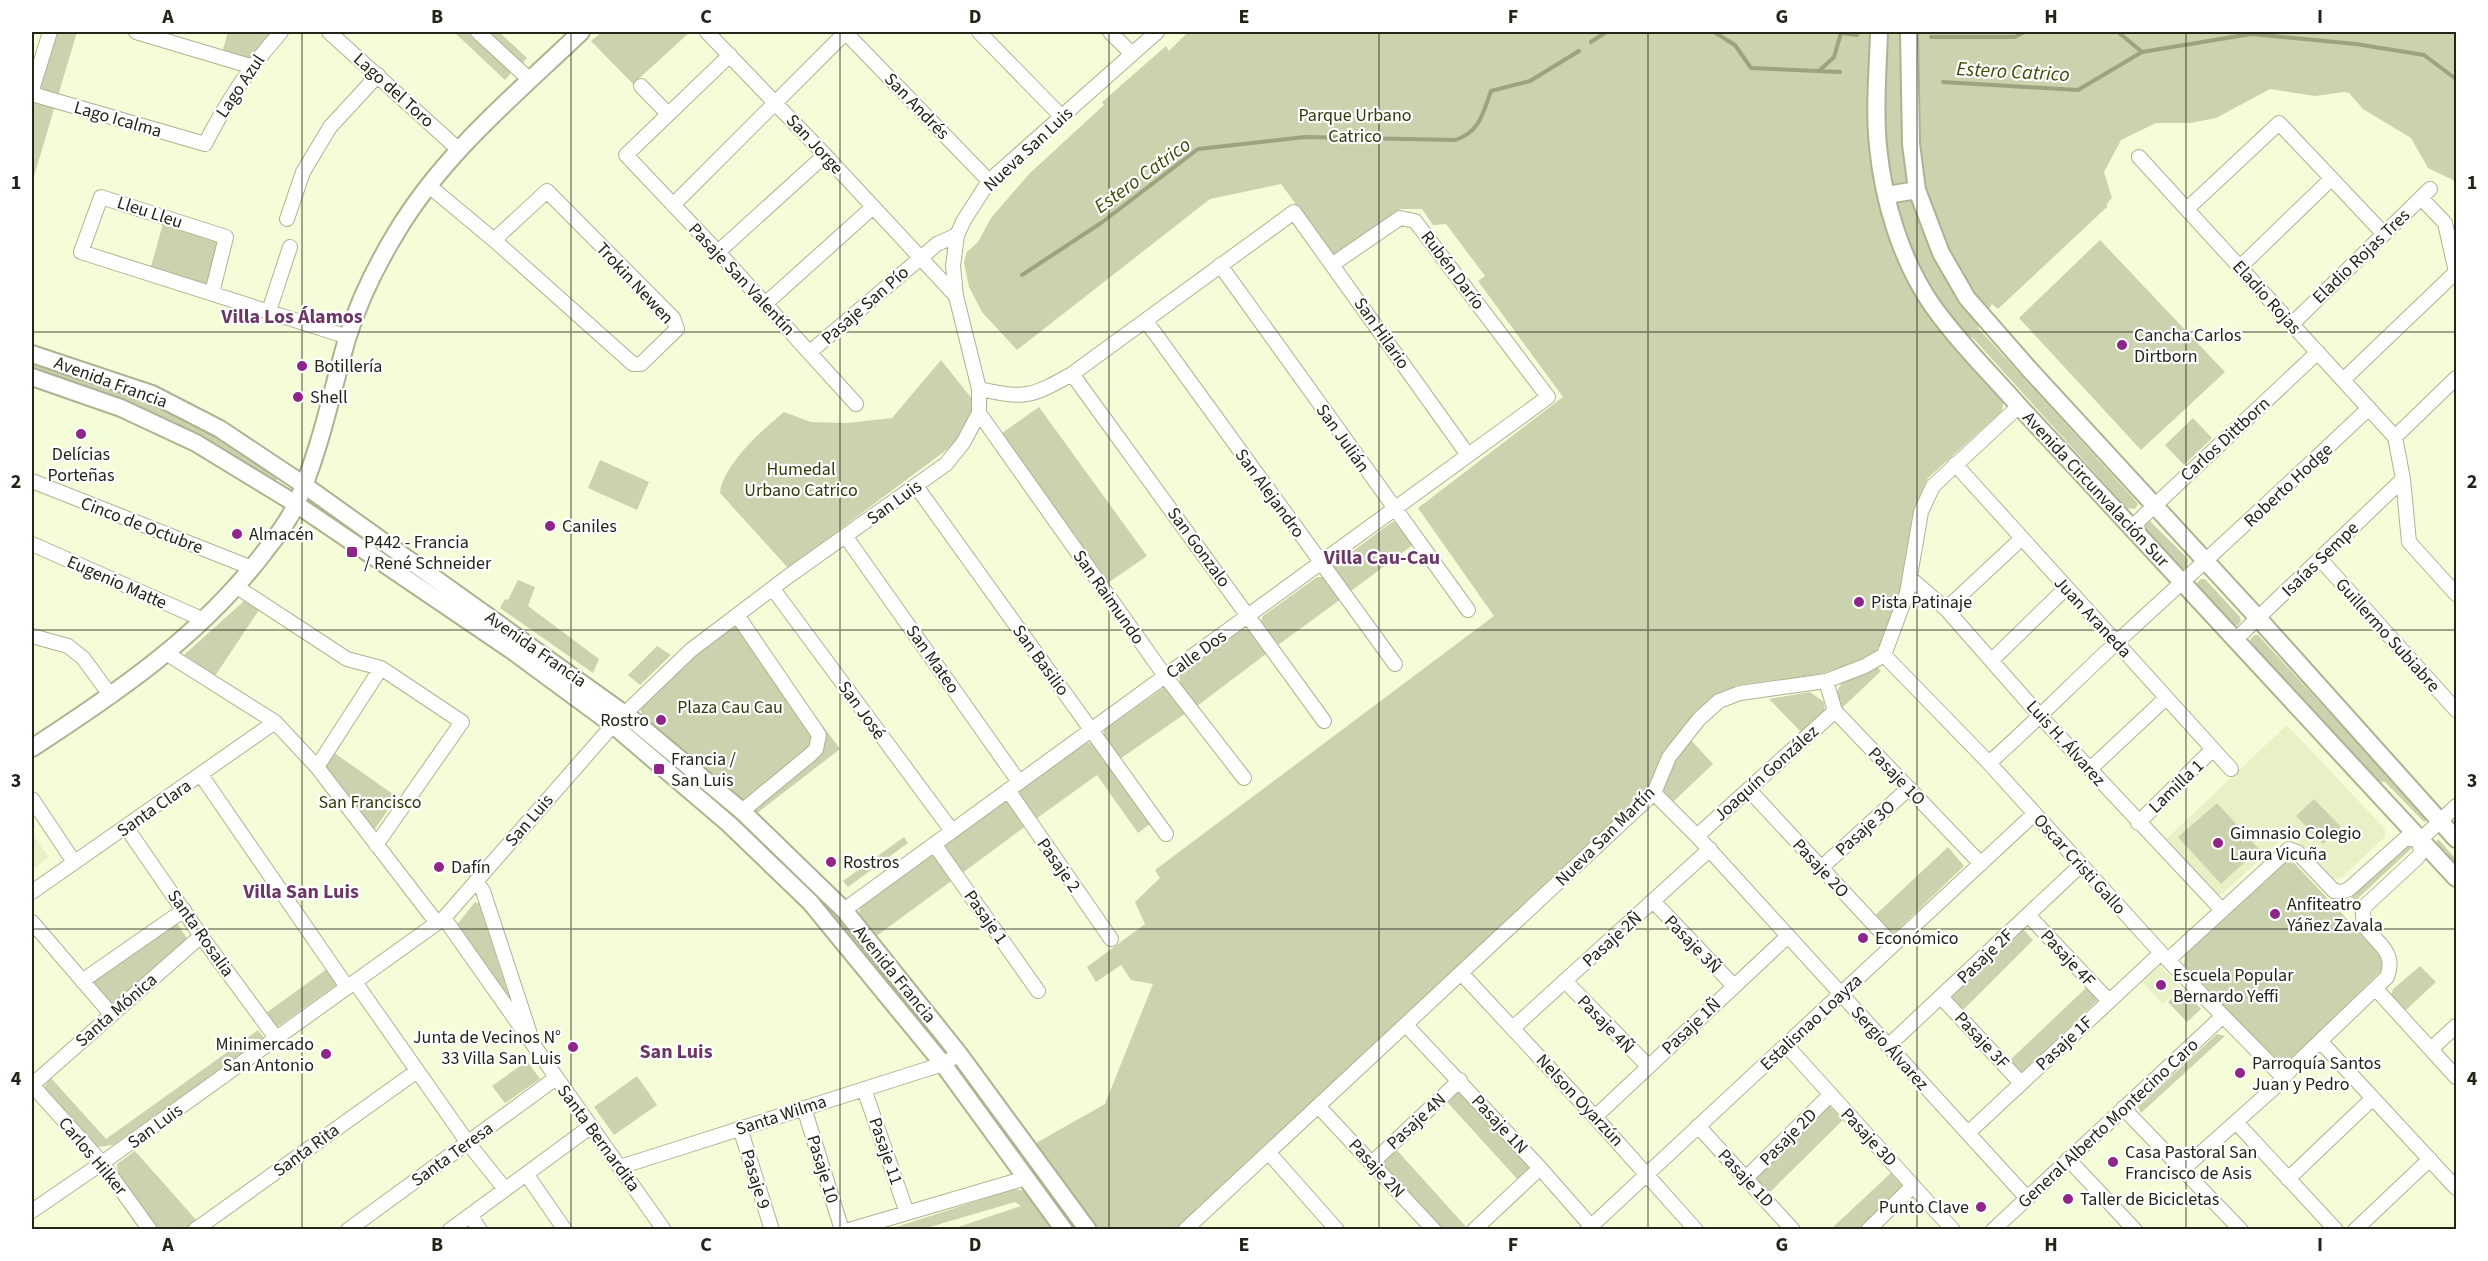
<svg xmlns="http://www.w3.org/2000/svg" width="2488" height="1261" font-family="'Source Sans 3',sans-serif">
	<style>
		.built { fill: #e8f1c6 }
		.green { fill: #cad2ae }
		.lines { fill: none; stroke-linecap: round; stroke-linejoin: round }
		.stream { stroke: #9ba47c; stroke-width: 4 }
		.minor-casing { stroke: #acb391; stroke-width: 16 }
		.major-casing { stroke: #acb391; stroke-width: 20 }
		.minor { stroke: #fff; stroke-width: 14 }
		.major { stroke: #fff; stroke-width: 16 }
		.grid { fill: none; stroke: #222518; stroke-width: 1.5; stroke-opacity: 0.55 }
		.poi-dot { fill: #8f2489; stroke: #fff; stroke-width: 2 }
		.labels { text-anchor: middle; stroke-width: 4.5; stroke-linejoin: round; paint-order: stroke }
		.street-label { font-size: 18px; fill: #222518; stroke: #fff }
		.park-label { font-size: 18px; fill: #323908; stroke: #fff }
		.poi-label { font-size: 18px; fill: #222518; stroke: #fff; text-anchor: start }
		.water-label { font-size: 20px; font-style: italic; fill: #404803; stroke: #fff }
		.neighbourhood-label { font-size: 20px; font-weight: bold; fill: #6b3767; stroke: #fff }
		.neatline { fill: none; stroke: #222518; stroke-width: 2 }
		.grid-label { font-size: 20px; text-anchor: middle; font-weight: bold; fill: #222518 }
	</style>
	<rect width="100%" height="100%" fill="#f5fdd8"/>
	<!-- built -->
	<path class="built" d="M2287 725 2385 829V837L2341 878 2333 879 2293 836 2294 831 2286 830 2285 837 2263 857 2222 894H2215L2165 840Z
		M32 834 49 857 32 870Z
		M2160 966 2180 987 2163 1004 2142 982Z"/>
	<!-- green -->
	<path class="green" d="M56 32H77L32 183V110Z
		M228 32H276L249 61 222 53Z
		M454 32H467L511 73 505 80Z
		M485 32H499L527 58 521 65Z
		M602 32H690L633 84 591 41Z
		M1188 32H2456V185L2453 180 2428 168 2411 138 2363 109 2349 93 2344 92 2315 96 2270 89 2216 118 2190 123H2156L2121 140 2104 172 2112 198 2106 205 2108 206 1998 309 1992 304 1978 328 2133 498 2138 504 2135 509 2127 508 1972 337 1962 353 2004 397 2002 411 1928 478 1914 509 1901 588 1885 638 1876 651 1853 663 1820 674 1737 685 1715 699 1662 755 1647 790 1637 804 1298 1121 1177 1229H952L1021 1206 1015 1202 923 1229 887 1230 1014 1189 1025 1191 1033 1202 1047 1197 956 1070 958 1068 963 1069 1069 1190 1036 1143 1105 1104 1153 984 1131 980 1121 965 1096 982 1087 967 1145 924 1135 902 1160 878 1155 870 1494 616 1418 508 1563 397 1478 281 1485 276 1446 224 1433 225 1422 209H1400L1335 257 1281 184 1210 199 1017 350 982 312 969 287 964 262 967 252 978 242 991 218 1029 174 1104 105 1102 102 1166 46 1169 51Z
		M164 220 220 240 208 288 150 270Z
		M2100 240 2225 372 2141 450 2019 318Z
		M941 360 988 419 788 568 720 493C723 465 763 429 784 412L811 422 847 423 892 418Z
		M32 361 142 398 178 414 274 470 278 475 276 482 173 421 32 369Z
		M1039 407 1147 556 1108 583 1002 439V433Z
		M2193 418 2212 438 2184 465 2165 445Z
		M600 460 649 482 637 510 588 488Z
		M322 509 417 574 412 579 319 515Z
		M2150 521 2188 559 2187 568 2181 569 2144 530 2145 525Z
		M1392 522 1400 523 1414 544 1351 591 1333 566Z
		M1317 577H1325L1341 599 1278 645 1261 621 1263 616Z
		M2201 579H2205L2240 617 2241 621 2238 625H2233L2198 588 2197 583Z
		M518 580 535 587 528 606 599 659 593 673 500 608 505 599 508 600Z
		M244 601 259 610 215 676 184 655Z
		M742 617 840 749 756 814 719 779 644 719 640 708 691 655Z
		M1243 629 1250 631 1266 654 1197 706 1181 687 1179 676Z
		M2255 635H2258L2427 819 2424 822 2385 782 2375 781 2250 643 2251 638Z
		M657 646 671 655 640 685 628 675Z
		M1877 667 1881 671 1842 708C1825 681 1857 676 1877 667Z
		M1166 686 1186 713 1120 759 1104 738V730Z
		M1810 692 1824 702 1825 711 1802 733 1769 699Z
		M1689 738 1713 764 1673 802 1661 789 1662 783Z
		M1085 743H1091L1150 824 1138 833 1097 775 1033 821 1017 799V791Z
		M333 752 397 797 372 833 322 769Z
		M1008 799 1027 825 961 874 941 847Z
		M2314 799 2341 827 2323 844 2296 816Z
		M2217 803 2259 849 2221 884 2178 837Z
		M904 837 908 843 848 887 843 881Z
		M2438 839 2456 859V867L2435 844Z
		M2411 842 2414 846 2355 901 2351 897Z
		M1948 847 1964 866 1889 938 1871 919Z
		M933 851 954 879 875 937 859 916 860 907Z
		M2284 862 2294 863 2385 959V967L2294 1057 2277 1062 2184 965 2185 954Z
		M475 902 479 904 511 1002 456 926Z
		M828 904 946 1043 941 1049 823 908Z
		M177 923 188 940 113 1005 93 981Z
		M2020 926 2033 940 1962 1011 1948 996Z
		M2420 966 2436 982 2406 1010 2391 995 2393 989Z
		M327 969 338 984 277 1027 266 1013Z
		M2088 986 2100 998 2021 1073 2009 1061Z
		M2182 988 2201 1009 2187 1022 2168 1002Z
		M258 1030 264 1038 113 1145 97 1147 43 1088 51 1078 106 1139Z
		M2217 1034 2225 1036 2141 1113 2138 1107Z
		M527 1061 540 1079 505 1103 492 1086Z
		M637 1076 657 1105 614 1135 594 1107Z
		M1460 1089 1533 1169 1520 1182 1448 1103Z
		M1828 1104 1843 1120 1769 1193 1754 1176Z
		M1394 1147 1468 1229H1439L1380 1162Z
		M135 1151 198 1222 187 1229H157L118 1175 117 1164Z
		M1894 1170 1909 1187 1862 1229 1830 1230Z"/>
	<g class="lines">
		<!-- stream -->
		<path class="stream" d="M1714 32 1735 45 1751 68 1840 72
			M2118 32 2142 52
			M1931 37H2015L2024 32
			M1591 42 1606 32
			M1819 71 1834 57 1841 33 1857 35
			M1943 82 2078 90 2142 52 2251 34 2356 44 2424 55 2456 79
			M1022 275 1101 223 1198 149 1305 137 1455 140C1480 132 1483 113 1491 91L1530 81 1579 51"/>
		<defs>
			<path id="minor" d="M136 32 250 66
				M329 32 458 149
				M478 32 530 80
				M707 32 825 155 956 296
				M845 32 989 181
				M979 32 1062 117
				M1110 32 1132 54
				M730 55 626 155 718 252 856 404
				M641 86 668 114
				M32 90 50 32
				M32 94 205 144C227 101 249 68 281 32
				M2139 157 2395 437
				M428 185 494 240 633 364H641L677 329 673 318 547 191 494 240
				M2421 198 2445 223 2456 272
				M673 205 846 32
				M2187 209 2279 123 2383 233
				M287 219 303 172 330 127 378 75
				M718 252 825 155
				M1220 265 1468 610
				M2240 267 2331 179
				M212 293 226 237 101 197 81 252 348 337
				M765 304 873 207
				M269 311 290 247
				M1146 321 1395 664
				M2292 324 2430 189
				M810 352 937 244 957 235
				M1072 374 1324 721
				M2343 380 2456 272
				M979 389C1026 399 1031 397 1072 374L1294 212 1468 455
				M979 413 1165 676 1244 778
				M2395 437 2403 479 2409 542 2456 594
				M2395 437 2456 378
				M1955 464 2231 769
				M32 481 252 568
				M916 486 1166 834
				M2132 527 2318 352
				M846 537 1019 782
				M32 544 202 619
				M2320 559 2456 710
				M1910 578 1946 609 2041 717 2221 909
				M237 587 347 659 381 668 462 722 376 845
				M773 589 952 831
				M1946 609 2021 539
				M737 615 819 735 816 749 810 755 742 811
				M32 636 68 646 83 658 111 696
				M2236 639 2403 479
				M166 653 275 722 317 767 437 923
				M1884 655 1989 763 2161 953 2278 1072 2291 1069 2387 977C2401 942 2355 939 2364 907L2418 857 2421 852 2419 841
				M1992 660 2066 588
				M1826 681 1835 711 1981 864
				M1989 763C2033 724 2075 681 2118 641 2202 564 2286 487 2369 408
				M317 767 381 668
				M2090 769 2166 698
				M201 775 347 987
				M1008 790 1111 939
				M1749 790 1893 945
				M1654 793 1697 836 2027 1198
				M32 799 74 862
				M2138 823 2213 749
				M126 827 201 936 276 1038
				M1697 836 1835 711
				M2419 841 2456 806
				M934 844 1038 991
				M1821 868 1909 788
				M476 881 483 891 529 1031
				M32 892 275 722
				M1653 901 1734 986
				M844 910 1548 397 1415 221 1400 218 1333 264
				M2028 915 2109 1001
				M444 918 664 1230
				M32 922 111 1014
				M2168 960 2289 849 2297 852 2334 891 2342 892 2349 889 2406 838 2419 841
				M1461 973 1595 1117 1696 1230
				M82 981 184 910
				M1565 981 1648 1066
				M355 982 468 1143 505 1189
				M2376 989 2456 1077
				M1942 998 2021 1083
				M1406 1025 1540 1168 1591 1226
				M1513 1028 1710 849
				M2321 1042 2456 1188
				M1786 1045 1953 1230
				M1888 1046 2081 865
				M2431 1049 2456 1026
				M32 1085 201 936
				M32 1085 102 1163 150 1230
				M864 1089 907 1213
				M1319 1107 1434 1230
				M804 1108 842 1230
				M2123 1108 2241 1230
				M1595 1117 1788 936
				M2236 1122 2336 1230
				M1698 1126 1793 1230
				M740 1128 772 1230
				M1968 1133 2161 953
				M1269 1153 1337 1230
				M2068 1159 2135 1230
				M1373 1162 1460 1080
				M620 1167 943 1064 959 1054
				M2182 1170 2275 1087 2291 1069
				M527 1175 565 1230
				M1746 1178 1830 1095
				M2288 1179 2373 1098
				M32 1211 102 1163 444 918 613 725 691 650 786 578 946 464 963 443 979 413V389L956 296 953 266 957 235 964 220 989 181 1157 32
				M470 1215 480 1230
				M195 1230 417 1071
				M348 1230 556 1078
				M450 1230 590 1127
				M849 1230 1026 1178
				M1185 1230 1654 793 1669 757 1699 719 1719 701 1740 693 1826 681 1865 666 1884 655 1907 593 1921 512 1933 486 2019 406
				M1474 1230 1540 1168
				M1587 1230 2034 814
				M1868 1230 1913 1186
				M1993 1230 2223 1016
				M2355 1230 2430 1159"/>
			<path id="major" d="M1879 32C1878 69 1874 108 1878 146 1883 200 1901 260 1932 305 1958 342 1990 373 2019 406L2456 878
				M1909 32 1911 144 1917 190 1941 253 1967 298 2029 369 2258 618 2456 839
				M1887 195 1917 190
				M32 354 152 394 220 429 304 485 633 720 742 811 844 910 959 1054 1088 1230
				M32 377 121 408 196 443 296 504 514 652 613 725 729 824 810 902 943 1064 1064 1230
				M32 748C118 692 199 637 263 554 275 538 288 523 296 504 320 452 331 394 347 339 358 303 376 266 396 233 443 154 515 95 581 32"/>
		</defs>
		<!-- minor casing -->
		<use href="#minor" class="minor-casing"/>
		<!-- major casing -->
		<use href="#major" class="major-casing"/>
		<!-- minor -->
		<use href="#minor" class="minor"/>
		<!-- major -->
		<use href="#major" class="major"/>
	</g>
	<!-- grid -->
	<path class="grid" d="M302 32V1230M571 32V1230M840 32V1230M1109 32V1230M1379 32V1230M1648 32V1230M1917 32V1230M2186 32V1230M32 332H2456M32 630H2456M32 929H2456"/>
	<!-- markers -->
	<g class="poi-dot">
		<circle cx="2122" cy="345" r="6"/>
		<circle cx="302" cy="366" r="6"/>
		<circle cx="298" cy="397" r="6"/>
		<circle cx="81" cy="434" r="6"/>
		<circle cx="550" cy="526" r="6"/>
		<circle cx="237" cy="534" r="6"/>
		<rect x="346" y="546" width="12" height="12" rx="3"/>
		<circle cx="1859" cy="602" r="6"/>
		<circle cx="661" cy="720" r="6"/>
		<rect x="653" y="763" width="12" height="12" rx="3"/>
		<circle cx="2218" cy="843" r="6"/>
		<circle cx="831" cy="862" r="6"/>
		<circle cx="439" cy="867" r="6"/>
		<circle cx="2275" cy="914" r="6"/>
		<circle cx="1863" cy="938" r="6"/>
		<circle cx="2161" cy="985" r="6"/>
		<circle cx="573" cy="1047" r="6"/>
		<circle cx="326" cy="1054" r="6"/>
		<circle cx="2240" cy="1073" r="6"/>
		<circle cx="2113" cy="1162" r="6"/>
		<circle cx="2068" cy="1199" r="6"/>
		<circle cx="1981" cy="1207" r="6"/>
	</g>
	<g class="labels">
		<!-- street labels -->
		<g class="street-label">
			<text transform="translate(240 86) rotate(-56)" y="6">Lago Azul</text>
			<text transform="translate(394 90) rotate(42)" y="6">Lago del Toro</text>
			<text transform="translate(917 106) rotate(46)" y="6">San Andrés</text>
			<text transform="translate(118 119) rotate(16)" y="6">Lago Icalma</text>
			<text transform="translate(815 144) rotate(47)" y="6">San Jorge</text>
			<text transform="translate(1028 149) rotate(-43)" y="6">Nueva San Luis</text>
			<text transform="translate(150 212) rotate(18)" y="6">Lleu Lleu</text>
			<text transform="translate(2361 256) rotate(-44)" y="6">Eladio Rojas Tres</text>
			<text transform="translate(1453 270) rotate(53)" y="6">Rubén Darío</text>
			<text transform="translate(742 279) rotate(47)" y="6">Pasaje San Valentín</text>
			<text transform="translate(635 283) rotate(47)" y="6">Trokin Newen</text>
			<text transform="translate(2267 297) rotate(48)" y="6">Eladio Rojas</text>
			<text transform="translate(865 305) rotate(-41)" y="6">Pasaje San Pío</text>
			<text transform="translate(1382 333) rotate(55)" y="6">San Hilario</text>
			<text transform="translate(111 382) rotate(20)" y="6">Avenida Francia</text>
			<text transform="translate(1343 438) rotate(55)" y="6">San Julián</text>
			<text transform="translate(2225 439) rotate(-43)" y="6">Carlos Dittborn</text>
			<text transform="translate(2288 485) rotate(-43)" y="6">Roberto Hodge</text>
			<text transform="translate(2096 489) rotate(47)" y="6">Avenida Circunvalación Sur</text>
			<text transform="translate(1270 493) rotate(54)" y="6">San Alejandro</text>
			<text transform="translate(894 502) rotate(-36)" y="6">San Luis</text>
			<text transform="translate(142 525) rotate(21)" y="6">Cinco de Octubre</text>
			<text transform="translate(1199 547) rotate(54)" y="6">San Gonzalo</text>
			<text transform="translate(2320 559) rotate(-44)" y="6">Isaías Sempe</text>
			<text transform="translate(117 582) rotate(24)" y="6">Eugenio Matte</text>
			<text transform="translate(1109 597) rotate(55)" y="6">San Raimundo</text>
			<text transform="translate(2093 617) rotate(47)" y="6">Juan Araneda</text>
			<text transform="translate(2388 635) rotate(48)" y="6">Guillermo Subiabre</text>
			<text transform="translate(536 649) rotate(35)" y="6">Avenida Francia</text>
			<text transform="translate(1196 654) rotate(-36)" y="6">Calle Dos</text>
			<text transform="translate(933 659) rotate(55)" y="6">San Mateo</text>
			<text transform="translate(1041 660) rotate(54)" y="6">San Basilio</text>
			<text transform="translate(862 710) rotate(54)" y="6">San José</text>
			<text transform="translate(2066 743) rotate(48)" y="6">Luis H. Álvarez</text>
			<text transform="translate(1766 773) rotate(-42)" y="6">Joaquín González</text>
			<text transform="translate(1897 776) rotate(46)" y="6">Pasaje 1O</text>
			<text transform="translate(2176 786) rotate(-44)" y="6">Lamilla 1</text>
			<text transform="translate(154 808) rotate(-35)" y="6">Santa Clara</text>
			<text transform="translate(529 820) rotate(-49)" y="6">San Luis</text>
			<text transform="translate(1865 828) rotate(-42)" y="6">Pasaje 3O</text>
			<text transform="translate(1605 836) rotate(-45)" y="6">Nueva San Martín</text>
			<text transform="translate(2080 864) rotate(48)" y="6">Oscar Cristi Gallo</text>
			<text transform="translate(1059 865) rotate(55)" y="6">Pasaje 2</text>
			<text transform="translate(1821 868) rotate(47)" y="6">Pasaje 2O</text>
			<text transform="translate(986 917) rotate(55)" y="6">Pasaje 1</text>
			<text transform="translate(201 933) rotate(55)" y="6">Santa Rosalia</text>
			<text transform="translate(1612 939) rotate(-42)" y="6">Pasaje 2Ñ</text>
			<text transform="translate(1693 944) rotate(46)" y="6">Pasaje 3Ñ</text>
			<text transform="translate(1985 956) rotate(-44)" y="6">Pasaje 2F</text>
			<text transform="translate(2068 958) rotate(47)" y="6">Pasaje 4F</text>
			<text transform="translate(895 974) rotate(51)" y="6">Avenida Francia</text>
			<text transform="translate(116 1010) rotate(-41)" y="6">Santa Mónica</text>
			<text transform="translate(1811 1022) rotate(-43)" y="6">Estalisnao Loayza</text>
			<text transform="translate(1606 1024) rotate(46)" y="6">Pasaje 4Ñ</text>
			<text transform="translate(1691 1026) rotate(-43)" y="6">Pasaje 1Ñ</text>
			<text transform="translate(1982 1040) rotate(47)" y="6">Pasaje 3F</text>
			<text transform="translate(2064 1043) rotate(-43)" y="6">Pasaje 1F</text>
			<text transform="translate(1890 1048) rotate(48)" y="6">Sergio Álvarez</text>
			<text transform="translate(1580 1100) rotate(47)" y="6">Nelson Oyarzún</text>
			<text transform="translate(781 1115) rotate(-18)" y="6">Santa Wilma</text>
			<text transform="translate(1416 1121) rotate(-43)" y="6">Pasaje 4N</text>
			<text transform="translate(2108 1123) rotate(-43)" y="6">General Alberto Montecino Caro</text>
			<text transform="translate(1500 1124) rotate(47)" y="6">Pasaje 1N</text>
			<text transform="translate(155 1126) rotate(-36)" y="6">San Luis</text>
			<text transform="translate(1788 1137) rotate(-45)" y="6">Pasaje 2D</text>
			<text transform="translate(1869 1137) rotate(47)" y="6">Pasaje 3D</text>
			<text transform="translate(599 1138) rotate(54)" y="6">Santa Bernardita</text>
			<text transform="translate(306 1150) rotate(-36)" y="6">Santa Rita</text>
			<text transform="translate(886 1151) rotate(71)" y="6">Pasaje 11</text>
			<text transform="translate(452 1154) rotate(-36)" y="6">Santa Teresa</text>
			<text transform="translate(93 1156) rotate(50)" y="6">Carlos Hilker</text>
			<text transform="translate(1377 1168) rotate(47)" y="6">Pasaje 2N</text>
			<text transform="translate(823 1169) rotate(73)" y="6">Pasaje 10</text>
			<text transform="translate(1746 1178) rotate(47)" y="6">Pasaje 1D</text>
			<text transform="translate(756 1179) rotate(73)" y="6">Pasaje 9</text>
		</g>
		<!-- park labels -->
		<g class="park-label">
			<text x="1355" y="121">Parque Urbano<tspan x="1355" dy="21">Catrico</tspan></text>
			<text x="801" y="475">Humedal<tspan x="801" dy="21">Urbano Catrico</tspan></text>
			<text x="730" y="713">Plaza Cau Cau</text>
			<text x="370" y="808">San Francisco</text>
		</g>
		<!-- poi labels -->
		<g class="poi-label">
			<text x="2134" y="341">Cancha Carlos<tspan x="2134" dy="21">Dirtborn</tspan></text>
			<text x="314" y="372">Botillería</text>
			<text x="310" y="403">Shell</text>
			<text x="81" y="460" text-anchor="middle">Delícias<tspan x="81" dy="21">Porteñas</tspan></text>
			<text x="562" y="532">Caniles</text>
			<text x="249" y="540">Almacén</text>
			<text x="364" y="548">P442 - Francia<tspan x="364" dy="21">/ René Schneider</tspan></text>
			<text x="1871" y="608">Pista Patinaje</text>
			<text x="649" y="726" text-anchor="end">Rostro</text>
			<text x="671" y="765">Francia /<tspan x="671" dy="21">San Luis</tspan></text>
			<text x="2230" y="839">Gimnasio Colegio<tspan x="2230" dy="21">Laura Vicuña</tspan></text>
			<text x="843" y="868">Rostros</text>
			<text x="451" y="873">Dafín</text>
			<text x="2287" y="910">Anfiteatro<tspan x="2287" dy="21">Yáñez Zavala</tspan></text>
			<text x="1875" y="944">Económico</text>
			<text x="2173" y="981">Escuela Popular<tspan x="2173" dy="21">Bernardo Yeffi</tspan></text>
			<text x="561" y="1043" text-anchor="end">Junta de Vecinos N°<tspan x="561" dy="21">33 Villa San Luis</tspan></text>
			<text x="314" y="1050" text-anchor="end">Minimercado<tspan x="314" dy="21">San Antonio</tspan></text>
			<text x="2252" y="1069">Parroquía Santos<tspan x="2252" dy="21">Juan y Pedro</tspan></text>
			<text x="2125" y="1158">Casa Pastoral San<tspan x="2125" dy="21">Francisco de Asis</tspan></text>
			<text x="2080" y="1205">Taller de Bicicletas</text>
			<text x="1969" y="1213" text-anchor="end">Punto Clave</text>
		</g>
		<!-- water labels -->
		<g class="water-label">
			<text transform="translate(2013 71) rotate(3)" y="7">Estero Catrico</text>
			<text transform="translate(1142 175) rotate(-36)" y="7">Estero Catrico</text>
		</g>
		<!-- neighbourhood labels -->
		<g class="neighbourhood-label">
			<text x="292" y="323">Villa Los Álamos</text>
			<text x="1382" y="564">Villa Cau-Cau</text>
			<text x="301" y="898">Villa San Luis</text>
			<text x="676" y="1058">San Luis</text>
		</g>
	</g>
	<!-- border -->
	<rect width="2488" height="1261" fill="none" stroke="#ffffff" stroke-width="66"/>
	<rect x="33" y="33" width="2422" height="1195" class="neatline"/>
	<g class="grid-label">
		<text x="168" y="23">A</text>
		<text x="437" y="23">B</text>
		<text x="706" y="23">C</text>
		<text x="975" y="23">D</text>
		<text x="1244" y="23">E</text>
		<text x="1513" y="23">F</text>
		<text x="1782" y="23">G</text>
		<text x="2051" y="23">H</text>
		<text x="2320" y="23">I</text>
		<text x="16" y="189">1</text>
		<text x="2472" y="189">1</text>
		<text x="16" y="488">2</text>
		<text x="2472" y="488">2</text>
		<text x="16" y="787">3</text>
		<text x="2472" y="787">3</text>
		<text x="16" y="1085">4</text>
		<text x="2472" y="1085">4</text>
		<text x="168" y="1251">A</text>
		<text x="437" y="1251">B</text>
		<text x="706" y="1251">C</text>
		<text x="975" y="1251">D</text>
		<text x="1244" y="1251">E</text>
		<text x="1513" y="1251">F</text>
		<text x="1782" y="1251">G</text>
		<text x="2051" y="1251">H</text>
		<text x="2320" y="1251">I</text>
	</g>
</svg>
